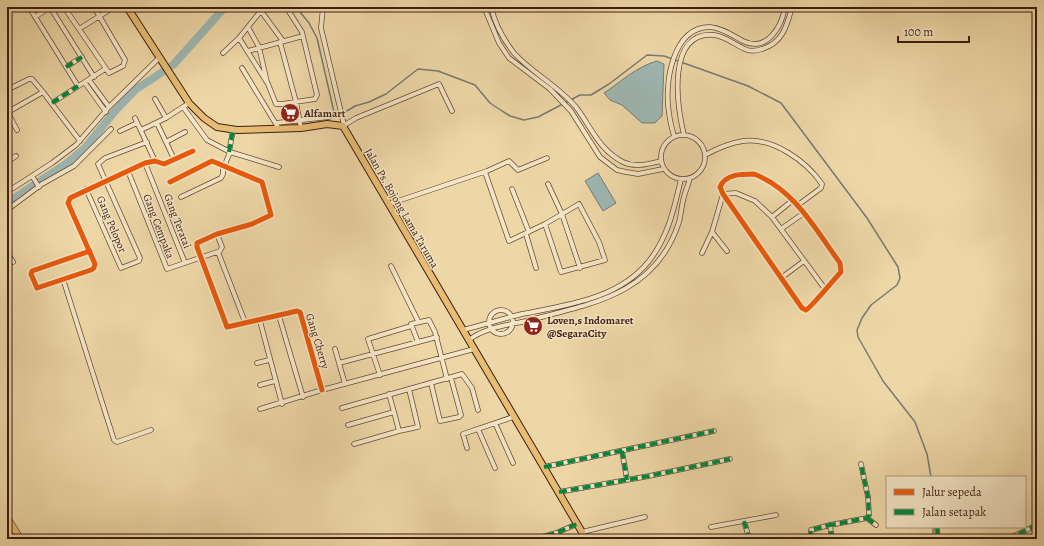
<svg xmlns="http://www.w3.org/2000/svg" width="1044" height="546" font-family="Alegreya,serif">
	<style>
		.water { fill: #9eb7b3; stroke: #777a73 }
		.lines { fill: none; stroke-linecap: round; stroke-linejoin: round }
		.stream { stroke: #777a73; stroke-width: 1.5 }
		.river { stroke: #9eb7b3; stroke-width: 8 }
		.street-casing { stroke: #694c37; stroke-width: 5.5 }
		.primary-casing { stroke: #3d1e12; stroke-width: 8 }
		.highway-casing { stroke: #3d1e12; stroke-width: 8 }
		.street { stroke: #f4e5c6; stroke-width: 4 }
		.primary { stroke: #e7bc74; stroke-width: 6 }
		.highway { stroke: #e7bc74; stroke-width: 7 }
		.quiet { stroke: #00873e; stroke-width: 4; stroke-dasharray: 8 4; stroke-linecap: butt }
		.cycleway-casing { stroke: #f4e5c6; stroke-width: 8 }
		.cycleway { stroke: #e8590c; stroke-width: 5 }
		.labels { text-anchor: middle; stroke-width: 3; stroke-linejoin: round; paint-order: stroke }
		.poi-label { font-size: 11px; font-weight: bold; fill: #3d1e12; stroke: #f4e5c6; text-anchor: start }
		.street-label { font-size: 11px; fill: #3d1e12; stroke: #f4e5c6 }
	</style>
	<rect width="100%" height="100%" fill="#eed7a7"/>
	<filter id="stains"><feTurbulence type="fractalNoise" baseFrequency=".005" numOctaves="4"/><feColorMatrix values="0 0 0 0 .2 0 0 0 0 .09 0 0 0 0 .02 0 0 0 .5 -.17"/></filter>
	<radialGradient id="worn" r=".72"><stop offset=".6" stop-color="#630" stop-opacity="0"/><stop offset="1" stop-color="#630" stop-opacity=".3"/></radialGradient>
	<!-- water -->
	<path class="water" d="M657 61 664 64 662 116 655 123H642L622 105 610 100 604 93C622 81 636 67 657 61Z
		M598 173 616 203 603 211 585 181Z"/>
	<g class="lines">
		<!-- stream -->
		<path class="stream" d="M296 7 309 23 317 38 334 112 337 117 355 106 369 102 386 94 418 69 438 71 475 85 490 103 499 109 510 116 524 120 538 117 580 95H591L609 84 647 55 664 56 748 86 781 103 867 218 898 267 900 278 897 285 871 305 862 318 857 330 858 337 883 381 915 422 927 454 931 477
			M933 539V527"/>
		<!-- river -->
		<path class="river" d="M7 203 67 163 85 148 115 111 135 90 173 65 225 7"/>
		<defs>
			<path id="street" d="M29 7 78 86
				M50 7 94 77
				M64 7 109 73 123 66 125 60 94 7
				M323 7 321 28 344 125
				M484 7 499 43 509 58 550 89 571 111 600 157 617 170 626 172 638 174 663 169
				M491 7C495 24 503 39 514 53 532 73 557 85 576 107 591 127 599 150 623 162 635 168 648 164 661 161
				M261 11 283 41
				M35 17 50 7
				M248 27 259 47 267 82
				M79 29 114 7
				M239 38 268 84 276 104H282L315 99 317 95 302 32 286 7
				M280 42 296 102 301 128
				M248 51 303 36
				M223 53 239 38 264 7
				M7 59V63
				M66 67 82 57
				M242 68 279 129
				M89 80 109 107
				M85 83 106 112
				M7 90 29 79H32L43 92 80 141
				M155 99 166 118
				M52 103 105 69
				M183 107 207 140 230 152
				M7 111 17 130
				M8 112 43 92
				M135 118 155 161
				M157 123 174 159
				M276 123 329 117
				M343 126 356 118 439 84 452 111
				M141 130 166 118 189 103
				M120 131 137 123
				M661 157a22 22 0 1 1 44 0a22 22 0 1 1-44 0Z
				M684 135C677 106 666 31 714 35 725 36 735 45 745 49 750 52 756 51 762 49 783 43 787 25 792 7
				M674 136C672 129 670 121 669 113 664 84 672 27 710 27 723 28 733 36 743 41 767 53 782 26 785 7
				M166 142 185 132
				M229 152 233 130
				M705 155C716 149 730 143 743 141 773 137 806 161 822 184L821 188 798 205
				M7 162 16 156
				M145 163 185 263
				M224 167 230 152 279 167
				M128 171 167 269 220 251 222 247 217 234
				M485 172 509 241 545 224 579 204 599 242 605 260 561 272 545 224
				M754 174C795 190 815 229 840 263L841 272C835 278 810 309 806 310L802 308 723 194 720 187C725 174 742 174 754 174Z
				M32 176 39 187
				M170 182 212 161 262 182 271 215 252 224 217 234 197 243V247L227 327 297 311 300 312 322 390
				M548 184 562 214 580 268
				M86 189 121 268 139 261 140 258 98 164 105 158 147 142
				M512 189 529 232
				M7 192 52 163 76 145 109 107 159 58
				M181 197 221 178 223 174V166
				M389 204 487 171 509 161 518 170 547 158
				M7 210 42 184 74 166 111 129
				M772 217 793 200
				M781 229 804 213
				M712 232 727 251
				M526 234 536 268
				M90 251 32 271 31 274 37 288 91 270 94 268 95 264 68 203 70 198 145 163 155 161 164 164 193 151
				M7 252 13 262
				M218 252 245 322
				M702 253 712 232 723 194 736 193 755 201 772 217 825 289
				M391 266 418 321
				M781 278 804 261
				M63 279 114 440 117 442 151 430
				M489 322a12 12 0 1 1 24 0a12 12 0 1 1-24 0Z
				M279 316 303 397
				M260 321 282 404
				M463 330C483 325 502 319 522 314 567 305 619 299 649 261 668 237 674 209 681 179
				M469 340C483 328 508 325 526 321 590 304 656 295 679 222 681 216 681 208 683 201 684 194 688 186 690 178
				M418 342 411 324 429 320 435 332 447 379
				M335 349 339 363
				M257 363 269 360
				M380 375 368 339 411 326
				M431 383 440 421 459 417 461 415 451 378
				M345 384 339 363 437 337
				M260 385 275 381
				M342 408 462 374 472 388 478 410
				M260 409 322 390 474 349
				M495 423 513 463
				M348 425 394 412 389 394
				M478 429 495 468
				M399 431 418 427 409 389
				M354 444 399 431 394 412
				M467 448 463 434 513 417
				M622 451 627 480
				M544 467 714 431
				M559 492 649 476 730 459
				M867 518 876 525
				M744 521 749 538
				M711 527 776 515
				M937 527 938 539
				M582 532 645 517
				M535 539 556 533 577 524
				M743 539H750
				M771 539 783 537
				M810 539 811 530 830 525
				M832 539 830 525 867 518 869 515 868 497 861 464
				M1008 539 1037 525"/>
			<path id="primary" d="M127 7 189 103 204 118 217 127 237 130 301 128 327 124 343 126 586 539"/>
			<path id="highway" d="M7 518 20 539
				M7 538V539"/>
		</defs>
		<!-- street casing -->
		<use href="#street" class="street-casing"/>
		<!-- primary casing -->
		<use href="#primary" class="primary-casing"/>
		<!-- highway casing -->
		<use href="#highway" class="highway-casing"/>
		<!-- street -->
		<use href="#street" class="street"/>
		<!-- primary -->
		<use href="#primary" class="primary"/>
		<!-- highway -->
		<use href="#highway" class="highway"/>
		<!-- quiet -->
		<path class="quiet" d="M66 67 82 57
			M52 103 78 86
			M229 152 233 130
			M7 252 13 262
			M622 451 627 480
			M544 467 714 431
			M559 492 649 476 730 459
			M867 518 876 525
			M744 521 749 538
			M937 527 938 539
			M535 539 556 533 577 524
			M771 539 783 537
			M810 539 811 530 830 525
			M832 539 830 525 867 518 869 515 868 497 861 464
			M1008 539 1037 525"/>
		<defs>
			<path id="cycleway" d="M754 174C795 190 815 229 840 263L841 272C835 278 810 309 806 310L802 308 723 194 720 187C725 174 742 174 754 174Z
				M170 182 212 161 262 182 271 215 252 224 217 234 197 243V247L227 327 297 311 300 312 322 390
				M90 251 32 271 31 274 37 288 91 270 94 268 95 264 68 203 70 198 145 163 155 161 164 164 193 151"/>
		</defs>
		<!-- cycleway casing -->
		<use href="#cycleway" class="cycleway-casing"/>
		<!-- cycleway -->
		<use href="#cycleway" class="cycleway"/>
	</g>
	<!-- icons -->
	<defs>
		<symbol id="supermarket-disc" viewBox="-11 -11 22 22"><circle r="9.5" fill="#8f2418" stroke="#f4e5c6"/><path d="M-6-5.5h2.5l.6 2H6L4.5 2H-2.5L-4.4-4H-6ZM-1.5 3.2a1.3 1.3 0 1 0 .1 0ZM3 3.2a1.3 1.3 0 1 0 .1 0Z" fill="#fff"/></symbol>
	</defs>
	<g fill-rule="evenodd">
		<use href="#supermarket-disc" x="279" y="102" width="22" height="22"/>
		<use href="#supermarket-disc" x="522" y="315" width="22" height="22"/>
	</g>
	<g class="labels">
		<!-- poi labels -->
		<g class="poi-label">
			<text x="304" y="117">Alfamart</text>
			<text x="547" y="324">Loven,s Indomaret<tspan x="547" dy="13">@SegaraCity</tspan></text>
		</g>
		<!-- street labels -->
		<g class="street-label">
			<text transform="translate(402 208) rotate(60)" y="4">Jalan Ps. Bojong Lama Taruma</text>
			<text transform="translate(178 221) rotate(69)" y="4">Gang Teratai</text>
			<text transform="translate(112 224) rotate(67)" y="4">Gang Pelopor</text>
			<text transform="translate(159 226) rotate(69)" y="4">Gang Cempaka</text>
			<text transform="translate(318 341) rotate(73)" y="4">Gang Cherry</text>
		</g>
	</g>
	<!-- margin -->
	<rect width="1044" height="546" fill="none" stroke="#eed7a7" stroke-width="24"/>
	<rect x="8" y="8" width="1028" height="530" fill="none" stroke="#3d1e12" stroke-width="2"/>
	<rect x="12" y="12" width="1020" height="522" fill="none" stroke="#3d1e12"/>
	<!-- legend -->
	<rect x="886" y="476" width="140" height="52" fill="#f4e5c6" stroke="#ab957e"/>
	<rect x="894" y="489" width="20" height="6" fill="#e8590c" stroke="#ab957e"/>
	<text x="922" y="496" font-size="12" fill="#3d1e12">Jalur sepeda</text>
	<rect x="894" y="509" width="20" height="6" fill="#00873e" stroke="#ab957e"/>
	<text x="922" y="516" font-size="12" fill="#3d1e12">Jalan setapak</text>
	<!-- scale -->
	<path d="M898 36v6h71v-6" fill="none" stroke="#3d1e12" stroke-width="2"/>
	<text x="904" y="36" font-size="12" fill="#3d1e12" stroke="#f4e5c6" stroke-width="3" paint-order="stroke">100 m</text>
	<rect width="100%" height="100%" filter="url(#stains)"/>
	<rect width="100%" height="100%" fill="url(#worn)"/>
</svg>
